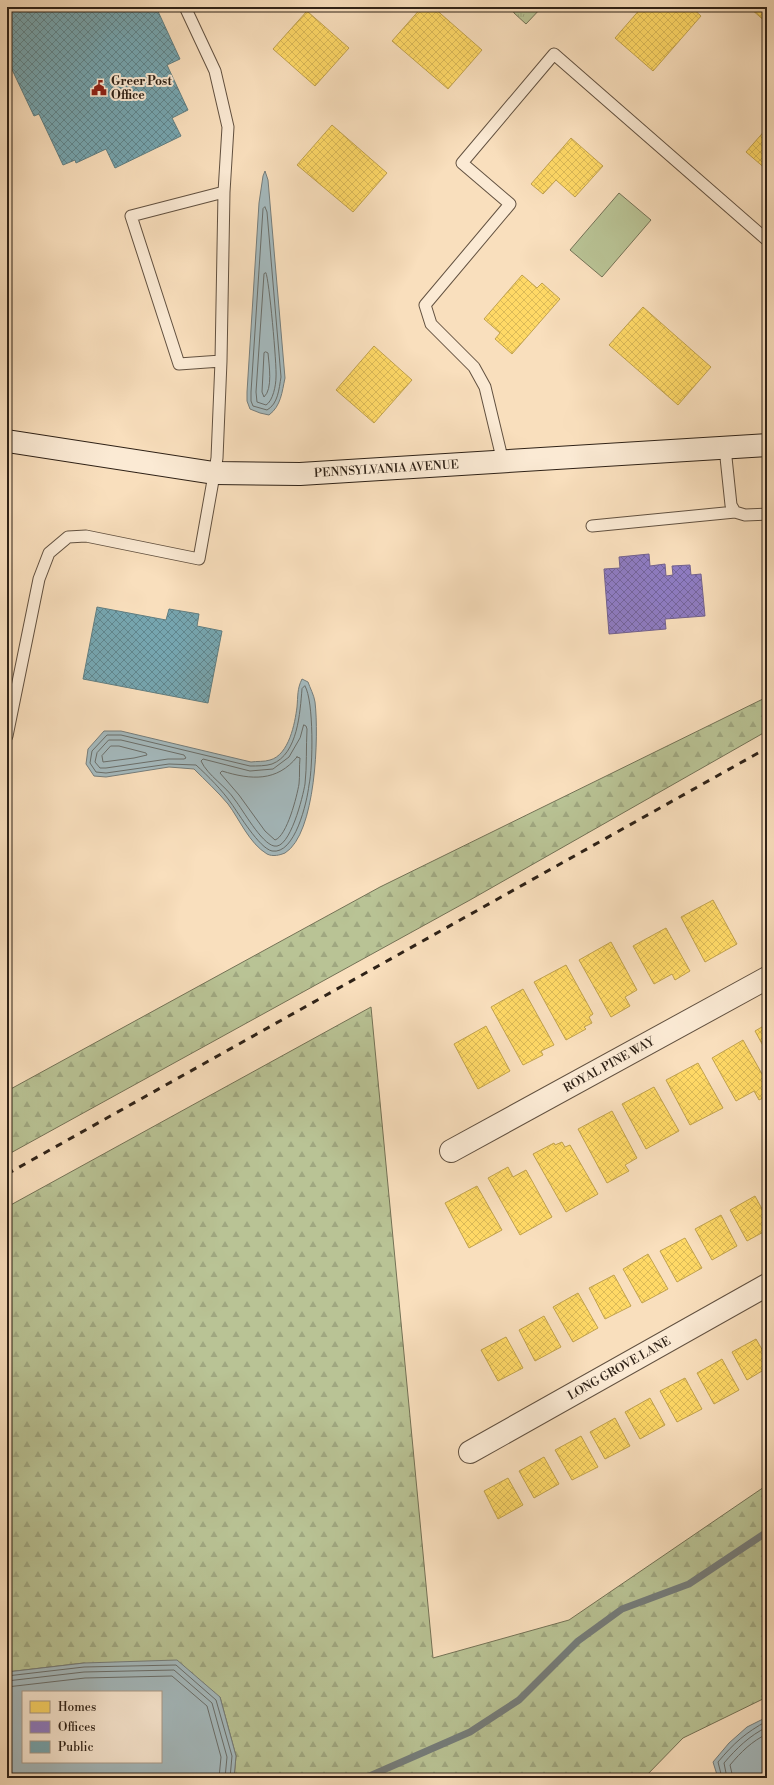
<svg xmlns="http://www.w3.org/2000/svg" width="774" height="1785" font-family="'Libre Bodoni',serif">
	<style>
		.grass { fill: #b9c395; stroke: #747256 }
		.forest { fill: url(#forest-firs); stroke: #747256 }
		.park { fill: url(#park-tufts); stroke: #747256 }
		.water { fill: #a4b9bd; stroke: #757d7b; fill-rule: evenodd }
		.homes { fill: url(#homes-cross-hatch); stroke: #c1a24e }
		.offices { fill: url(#offices-cross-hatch); stroke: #72618f }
		.public { fill: url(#public-cross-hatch); stroke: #617e81 }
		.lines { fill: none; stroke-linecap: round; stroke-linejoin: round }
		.shore { stroke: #6a6e6a; stroke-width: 1 }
		.stream { stroke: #757d7b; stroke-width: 7 }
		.lane-casing { stroke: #625140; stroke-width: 13 }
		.street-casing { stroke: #625140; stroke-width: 24 }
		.secondary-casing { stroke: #2f2217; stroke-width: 24 }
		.lane { stroke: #fbead4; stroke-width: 11 }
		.street { stroke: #fbead4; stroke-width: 22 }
		.secondary { stroke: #fbead4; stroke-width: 22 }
		.rail { stroke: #2f2217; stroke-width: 3; stroke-dasharray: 7 7; stroke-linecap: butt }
		.labels { text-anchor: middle; stroke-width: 4; stroke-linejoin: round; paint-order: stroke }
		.poi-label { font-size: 12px; font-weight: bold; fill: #2f2217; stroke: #fbead4; text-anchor: start }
		.street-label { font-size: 12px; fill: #2f2217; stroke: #fbead4 }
	</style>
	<defs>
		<pattern id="forest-firs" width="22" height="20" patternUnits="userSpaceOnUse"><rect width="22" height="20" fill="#b9c395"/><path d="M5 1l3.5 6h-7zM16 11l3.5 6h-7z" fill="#9fa780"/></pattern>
		<pattern id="park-tufts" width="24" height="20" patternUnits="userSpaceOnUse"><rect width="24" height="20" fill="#b9c395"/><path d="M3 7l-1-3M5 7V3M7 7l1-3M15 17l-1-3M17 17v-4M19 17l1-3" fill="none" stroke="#9fa780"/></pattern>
		<pattern id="homes-cross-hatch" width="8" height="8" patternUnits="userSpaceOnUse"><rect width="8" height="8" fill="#ffd966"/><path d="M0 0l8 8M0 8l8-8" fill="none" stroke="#dbba58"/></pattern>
		<pattern id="offices-cross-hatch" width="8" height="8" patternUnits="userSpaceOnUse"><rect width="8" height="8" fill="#8e7cc3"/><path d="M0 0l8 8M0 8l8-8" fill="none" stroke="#74659d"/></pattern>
		<pattern id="public-cross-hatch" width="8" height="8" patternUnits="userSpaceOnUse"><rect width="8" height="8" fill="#76a5af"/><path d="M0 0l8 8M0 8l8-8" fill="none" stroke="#61868d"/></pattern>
	</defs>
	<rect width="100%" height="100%" fill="#f9dfbd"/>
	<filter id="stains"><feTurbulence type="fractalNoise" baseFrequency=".005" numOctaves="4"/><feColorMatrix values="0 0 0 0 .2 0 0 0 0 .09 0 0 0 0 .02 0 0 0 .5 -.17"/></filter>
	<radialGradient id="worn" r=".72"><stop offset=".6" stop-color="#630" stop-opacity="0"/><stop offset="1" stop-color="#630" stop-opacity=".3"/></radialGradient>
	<!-- grass -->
	<path class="grass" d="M619 193 651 220 602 277 570 250Z"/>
	<!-- forest -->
	<path class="forest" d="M767 697V731L470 900 7 1155V1091L380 887Z
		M371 1007 433 1658 569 1620 767 1485V1697L683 1738 644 1778H234L236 1756 220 1697 84 1663 7 1672V1207Z"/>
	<!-- park -->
	<path class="park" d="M512 7H542L526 24 514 13Z"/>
	<!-- water -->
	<path class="water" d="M265 171 268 180 285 378C282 392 281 406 269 415L260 413 250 409 247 401V392L259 203 263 176Z
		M302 679 308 682C310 688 314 695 315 702 319 735 316 834 285 853 280 855 273 857 267 854 249 843 240 820 228 804 218 792 205 780 194 769L169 767 106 777 94 776 86 764 88 749 104 731H121L251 762C257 761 264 762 270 760 289 755 295 723 297 707 298 696 297 689 302 679Z
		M177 1660 220 1697 236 1756 234 1778H7V1672L84 1663ZM23 1692H161V1762H23Z
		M767 1717V1778H718L713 1762 729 1743 747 1727Z"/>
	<!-- homes -->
	<path class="homes" d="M422 7H433L482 50 448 89 392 41Z
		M642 7H691L701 16 653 71 615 38Z
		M753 7H767V23L751 9Z
		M307 11 349 48 315 86 273 49Z
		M332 125 387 173 353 212 297 165Z
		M767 128V170L746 152Z
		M571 138 603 166 575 197 556 180 543 194 531 184Z
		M522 275 537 288 542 283 560 299 512 354 495 339 500 333 484 319Z
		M643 307 711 367 678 405 609 345Z
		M374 346 412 380 374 423 336 390Z
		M713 900 737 944 705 962 681 917Z
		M666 928 690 971 675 980 672 974 654 984 633 946Z
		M611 942 637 990 625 997 630 1006 611 1017 579 960Z
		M566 965 593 1014 589 1017 592 1023 584 1027 586 1029 566 1040 534 982Z
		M523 989 554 1045 541 1051 543 1055 523 1065 491 1007Z
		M767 1024V1053L755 1031Z
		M486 1026 510 1071 478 1089 454 1044Z
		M743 1040 767 1083V1096L759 1100 754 1091 736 1101 712 1058Z
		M698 1063 723 1108 690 1125 666 1080Z
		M654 1087 679 1131 646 1149 622 1104Z
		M612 1111 637 1158 625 1165 629 1171 607 1183 578 1129Z
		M562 1142 565 1147 570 1145 598 1194 566 1212 533 1154 554 1143 555 1145Z
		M508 1167 513 1177 526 1170 552 1217 520 1235 488 1178Z
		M477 1186 502 1230 469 1248 445 1203Z
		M755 1196 767 1218V1230L747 1241 730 1210Z
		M721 1215 737 1246 712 1260 695 1229Z
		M685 1238 702 1268 677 1282 660 1251Z
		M648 1254 668 1289 642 1303 623 1269Z
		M614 1275 631 1306 605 1319 589 1288Z
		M578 1293 598 1328 573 1342 553 1307Z
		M544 1316 561 1347 535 1361 519 1330Z
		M506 1337 523 1368 498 1381 481 1350Z
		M756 1339 767 1358V1368L747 1380 732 1352Z
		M722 1359 739 1390 714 1404 697 1373Z
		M685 1378 702 1409 677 1422 660 1391Z
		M650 1398 665 1425 640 1439 625 1412Z
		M615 1418 630 1446 605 1459 590 1432Z
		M581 1436 598 1467 572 1480 555 1450Z
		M544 1457 559 1484 534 1498 519 1471Z
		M508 1478 523 1505 498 1519 484 1491Z"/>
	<!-- offices -->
	<path class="offices" d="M649 554 650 566 665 564 666 576 673 575 672 566 690 565 691 575 701 574 705 616 665 619 666 629 609 634 604 569 620 568 619 557Z"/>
	<!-- public -->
	<path class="public" d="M7 7H27L30 13 41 7H156L180 59 167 65 188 110 172 118 181 136 115 168 106 149 76 163 75 160 63 165 39 114 34 116 7 59Z
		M97 607 166 620 169 609 199 614 197 626 222 631 208 703 83 679Z"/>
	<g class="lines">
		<!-- shore -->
		<path class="shore" d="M265 207 267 212 281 377C279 389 278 404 267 410L253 406 251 401V392L263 209Z
			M266 273C269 278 277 366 276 377 276 385 273 401 266 405L257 402 256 392 264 274Z
			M266 352 268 353C269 365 273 389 264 397L262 392 264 353Z
			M305 686C314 701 313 767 309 785 307 802 295 855 272 851 259 848 239 814 231 803 222 790 208 776 196 765L169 764 106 773 96 772 90 763 92 751 107 735H121L250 766C257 766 266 766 272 764 298 754 300 712 302 689Z
			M304 725 306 726 307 729C306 747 307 766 305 784 303 796 290 850 274 846 261 843 243 810 235 800 226 786 208 776 201 761L203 759 250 771 273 769 289 757 300 738Z
			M109 740H121L184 755 186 758 184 759H168L106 768H100L95 762 97 753Z
			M111 746H119L146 753 147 755 134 758 103 762 102 756Z
			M297 757 300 758C299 767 300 775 299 784 297 796 287 836 275 840L265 831 239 795 220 773 222 771C251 780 277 782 297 757Z
			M7 1676 84 1667 176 1665 216 1700 232 1756 230 1778
			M7 1681 84 1672 174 1670 212 1703 227 1757 225 1778
			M7 1687 85 1678 172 1676 207 1706 221 1757 219 1778
			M722 1778 718 1762C734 1743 745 1733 767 1721
			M727 1778 724 1763C737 1748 749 1736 767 1727
			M733 1778 730 1765C741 1752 752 1741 767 1734"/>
		<!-- stream -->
		<path class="stream" d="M365 1778 470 1732 519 1700 578 1641 622 1609 689 1584 767 1532"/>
		<defs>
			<path id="lane" d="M221 361 179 364 131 216 224 192
				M725 448 731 505 735 512 745 515 767 514
				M503 462 485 387 474 367 431 324 425 305 510 204 462 163 554 54 767 240
				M592 526 735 512
				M7 736 39 579 49 553 68 537 86 536 199 559 217 458 221 361 224 192 228 127 215 71 185 7"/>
			<g id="street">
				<path id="s1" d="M451 1151 767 978"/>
				<path id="s2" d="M470 1452 767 1285"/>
			</g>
			<g id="secondary">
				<path id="s3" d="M7 441 214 473 300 474 767 445"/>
			</g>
		</defs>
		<!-- lane casing -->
		<use href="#lane" class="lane-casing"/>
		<!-- street casing -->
		<use href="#street" class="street-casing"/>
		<!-- secondary casing -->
		<use href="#secondary" class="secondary-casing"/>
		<!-- lane -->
		<use href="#lane" class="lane"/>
		<!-- street -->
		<use href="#street" class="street"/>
		<!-- secondary -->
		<use href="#secondary" class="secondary"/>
		<!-- rail -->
		<path class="rail" d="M7 1174 767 748"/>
	</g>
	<!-- icons -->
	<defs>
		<symbol id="civic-bare" viewBox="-9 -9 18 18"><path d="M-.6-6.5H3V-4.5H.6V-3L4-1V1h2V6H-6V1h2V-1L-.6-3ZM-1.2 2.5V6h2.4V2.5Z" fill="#8f2418" stroke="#fbead4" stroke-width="2.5" paint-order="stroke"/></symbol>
	</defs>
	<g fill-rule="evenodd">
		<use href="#civic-bare" x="88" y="77" width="22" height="22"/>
	</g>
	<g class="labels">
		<!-- poi labels -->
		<g class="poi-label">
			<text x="111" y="85">Greer Post<tspan x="111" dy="14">Office</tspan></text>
		</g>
		<!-- street labels -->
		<g class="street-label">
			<text dy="4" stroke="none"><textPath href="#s3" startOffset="382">PENNSYLVANIA AVENUE</textPath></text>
			<text dy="4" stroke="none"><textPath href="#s1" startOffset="180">ROYAL PINE WAY</textPath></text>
			<text dy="4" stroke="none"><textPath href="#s2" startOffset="171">LONG GROVE LANE</textPath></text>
		</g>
	</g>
	<!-- margin -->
	<rect width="774" height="1785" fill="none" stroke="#f9dfbd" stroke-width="24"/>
	<rect x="8" y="8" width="758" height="1769" fill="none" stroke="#2f2217" stroke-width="2"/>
	<rect x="12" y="12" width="750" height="1761" fill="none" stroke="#2f2217"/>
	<!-- legend -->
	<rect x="22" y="1691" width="140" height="72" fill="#fbead4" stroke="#a99a88"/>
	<rect x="30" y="1701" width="20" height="12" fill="#ffd966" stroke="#a99a88"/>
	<text x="58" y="1711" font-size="12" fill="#2f2217">Homes</text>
	<rect x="30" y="1721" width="20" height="12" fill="#8e7cc3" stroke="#a99a88"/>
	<text x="58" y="1731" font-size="12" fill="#2f2217">Offices</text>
	<rect x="30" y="1741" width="20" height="12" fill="#76a5af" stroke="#a99a88"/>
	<text x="58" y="1751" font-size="12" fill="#2f2217">Public</text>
	<rect width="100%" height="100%" filter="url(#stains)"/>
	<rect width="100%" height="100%" fill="url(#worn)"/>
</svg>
